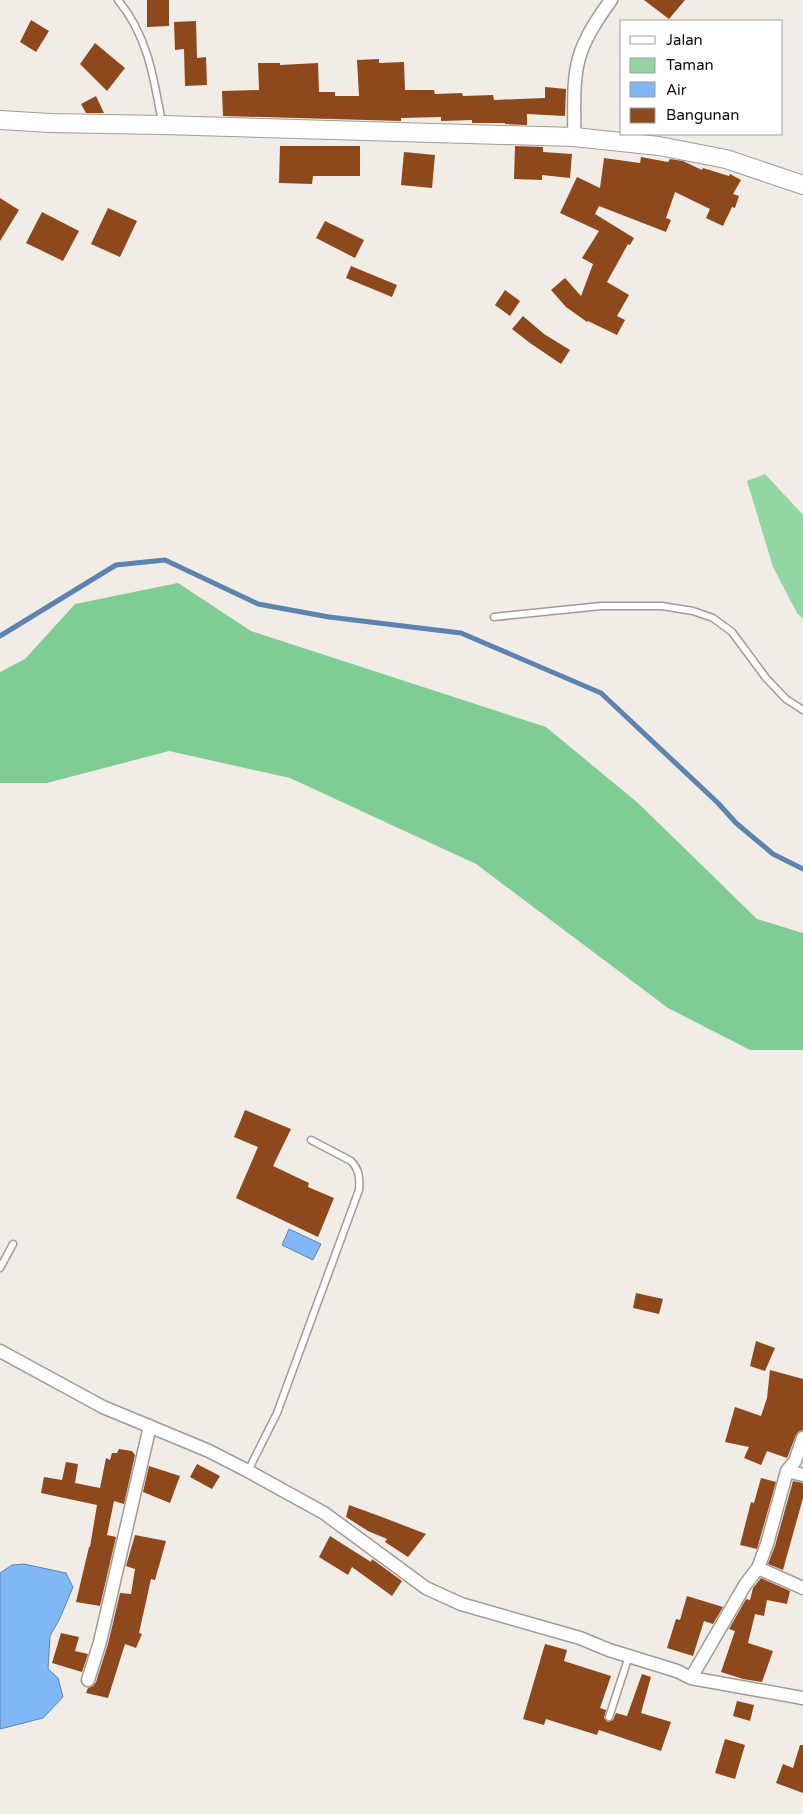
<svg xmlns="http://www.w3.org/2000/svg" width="803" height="1814" font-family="'Varela Round',sans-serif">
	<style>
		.green { fill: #92d6a4 }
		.forest { fill: #80cc95 }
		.water { fill: #7fb7f7; stroke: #5d84b0 }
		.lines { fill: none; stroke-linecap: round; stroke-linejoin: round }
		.stream { stroke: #5d84b0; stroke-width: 5 }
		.building { fill: #8d481b }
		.lane-casing { stroke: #a19b96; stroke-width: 9 }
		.street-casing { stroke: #a19b96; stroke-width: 15 }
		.secondary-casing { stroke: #a19b96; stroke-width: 20 }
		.lane { stroke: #fff; stroke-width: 6 }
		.street { stroke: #fff; stroke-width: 12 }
		.secondary { stroke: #fff; stroke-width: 18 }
	</style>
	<rect width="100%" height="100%" fill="#f2ece6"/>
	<!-- green -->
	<path class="green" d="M765 474 803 515V619L797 613 773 567 747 481Z"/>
	<!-- forest -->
	<path class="forest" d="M178 583 251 631 546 727 638 803 757 919 803 933V1050H750L668 1008 476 864 290 778 169 751 47 783H0V672L25 659 75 604Z"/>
	<!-- water -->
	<path class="water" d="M289 1229 321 1244 313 1260 282 1245Z
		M24 1564 66 1573 73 1587 60 1618 50 1636 48 1669 58 1678 63 1697 43 1718 0 1729V1573L12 1565Z"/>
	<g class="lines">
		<!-- stream -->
		<path class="stream" d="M0 636 116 565 165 560 258 604 329 617 461 633 601 693 718 803 736 823 773 854 803 869"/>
	</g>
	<!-- building -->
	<path class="building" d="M147 0H169V26L147 27Z
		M644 0H685L669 19Z
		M31 20 49 31 36 52 20 42Z
		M196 21 197 58 206 57 207 85 185 86 184 49 175 50 174 22Z
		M95 43 125 68 107 91 80 64Z
		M379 59V63L404 62 405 90H434L435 94 462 93 463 96 493 95 494 100 545 98V87L566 89 565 116 527 114V125L505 124V123H472V120L441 121V117L401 118V121L223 116 222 91 259 90 258 63H280V65L318 63 319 92H335V96H359L357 60Z
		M96 96 104 113H86L81 104Z
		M280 146H360V176H313L312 184 279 183Z
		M515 146 543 147V152L572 154 570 178 542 175V180L514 179Z
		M404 152 435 155 432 188 401 185Z
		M641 157 668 162 670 159 683 161 702 170 703 168 729 176 730 174 741 180 733 194 739 196 735 208 732 207 723 226 706 218 710 209 675 192 666 218 671 220 666 232 599 206 595 214 634 238 630 245 628 244 607 282 629 295 617 316 625 320 617 335 588 321 587 322 566 307 551 290 565 278 581 296 593 264 582 258 599 231 560 213 577 177 600 188 604 158 640 163Z
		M0 198 19 210 0 241Z
		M108 208 137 221 120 257 91 244Z
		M42 212 79 231 63 261 26 243Z
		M325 221 364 240 355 258 316 238Z
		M351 266 397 285 392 297 346 278Z
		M505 290 520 301 510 316 495 305Z
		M523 316 544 334 570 350 561 364 530 343 512 329Z
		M245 1110 291 1129 273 1166 309 1183 308 1187 334 1198 318 1237 236 1198 258 1147 234 1137Z
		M636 1293 663 1299 659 1314 633 1308Z
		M756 1341 775 1348 765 1371 750 1366Z
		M770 1370 803 1379V1430L798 1432 796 1435 787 1458 767 1451 761 1465 744 1458 749 1447 725 1442 735 1407 761 1416 767 1398Z
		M119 1449 132 1451 135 1455 124 1504 114 1501 107 1535 116 1537 100 1606 76 1602 89 1547H90L97 1505 41 1493 44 1477 62 1480 66 1462 78 1464 75 1483 100 1488 106 1458 110 1460 112 1453H117Z
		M197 1464 220 1476 212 1489 190 1477Z
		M149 1466 180 1476 170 1503 143 1492Z
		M761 1478 776 1482 757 1549 740 1545 751 1502 754 1503Z
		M793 1481 803 1483V1498L783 1570 768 1564 775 1546Z
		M349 1505 382 1517 426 1534 408 1557 385 1542 387 1539 368 1531 346 1517Z
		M135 1535 166 1541 155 1580 151 1579 139 1633 142 1634 136 1648 125 1644 108 1698 86 1693 88 1688 93 1686 96 1682 108 1644 120 1593 131 1594 135 1569 126 1566Z
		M330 1536 371 1562 372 1559 402 1581 392 1596 352 1567 348 1575 319 1557Z
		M761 1578 790 1591 787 1604 767 1600 764 1616 755 1614 748 1643 773 1651 762 1682 743 1679 721 1672 735 1631 729 1629 746 1599 750 1600 753 1588Z
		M687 1596 723 1607 713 1624 704 1621 693 1656 667 1648 676 1619 680 1620Z
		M61 1633 79 1637 75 1651 88 1654 82 1672 52 1663Z
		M545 1644 567 1650 564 1661 611 1676 600 1708 606 1710 604 1718 608 1722 613 1720 616 1713 627 1716 642 1674 651 1677 641 1713 671 1722 661 1751 599 1730 597 1735 546 1719 544 1725 523 1719Z
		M737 1701 754 1705 750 1721 733 1716Z
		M725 1739 745 1745 735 1779 715 1773Z
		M800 1745H803V1793L776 1783 783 1764 793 1768Z"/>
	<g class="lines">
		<defs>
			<path id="lane" d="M118 0C148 36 154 79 162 123
				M494 617 601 606H662L693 611 713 618 732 632 766 678 786 699 803 710
				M0 1268 13 1244
				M248 1471 277 1413 359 1190C360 1178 359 1169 351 1161L311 1140
				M609 1717 629 1656"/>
			<path id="street" d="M574 137C575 112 572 83 579 58 585 37 598 18 611 0
				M0 1351 103 1407 209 1451 248 1471 324 1513 426 1588 461 1604 580 1638 609 1650 677 1671 691 1678 803 1698
				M787 1471 803 1475
				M758 1568 803 1588
				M691 1678 745 1585 758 1568 767 1544 787 1471 795 1461 803 1438
				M88 1680 100 1642 150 1426"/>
			<path id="secondary" d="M0 120 50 123 162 125 574 137 659 146 726 159 803 185"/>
		</defs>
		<!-- lane casing -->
		<use href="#lane" class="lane-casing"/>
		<!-- street casing -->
		<use href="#street" class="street-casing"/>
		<!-- secondary casing -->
		<use href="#secondary" class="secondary-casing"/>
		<!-- lane -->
		<use href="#lane" class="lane"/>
		<!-- street -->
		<use href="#street" class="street"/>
		<!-- secondary -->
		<use href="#secondary" class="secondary"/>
	</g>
	<!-- legend -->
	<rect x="620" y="20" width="162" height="115" fill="#ffffff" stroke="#9f9e9d"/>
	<rect x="630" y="36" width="25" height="8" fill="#ffffff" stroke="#9f9e9d"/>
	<text x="666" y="45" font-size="15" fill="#0e0c0a">Jalan</text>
	<rect x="630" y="58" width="25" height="15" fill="#92d6a4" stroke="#9f9e9d"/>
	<text x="666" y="70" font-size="15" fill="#0e0c0a">Taman</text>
	<rect x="630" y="82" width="25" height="15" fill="#7fb7f7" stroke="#9f9e9d"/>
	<text x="666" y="95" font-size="15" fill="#0e0c0a">Air</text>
	<rect x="630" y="108" width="25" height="15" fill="#8d481b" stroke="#9f9e9d"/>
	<text x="666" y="120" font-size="15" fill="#0e0c0a">Bangunan</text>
</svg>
